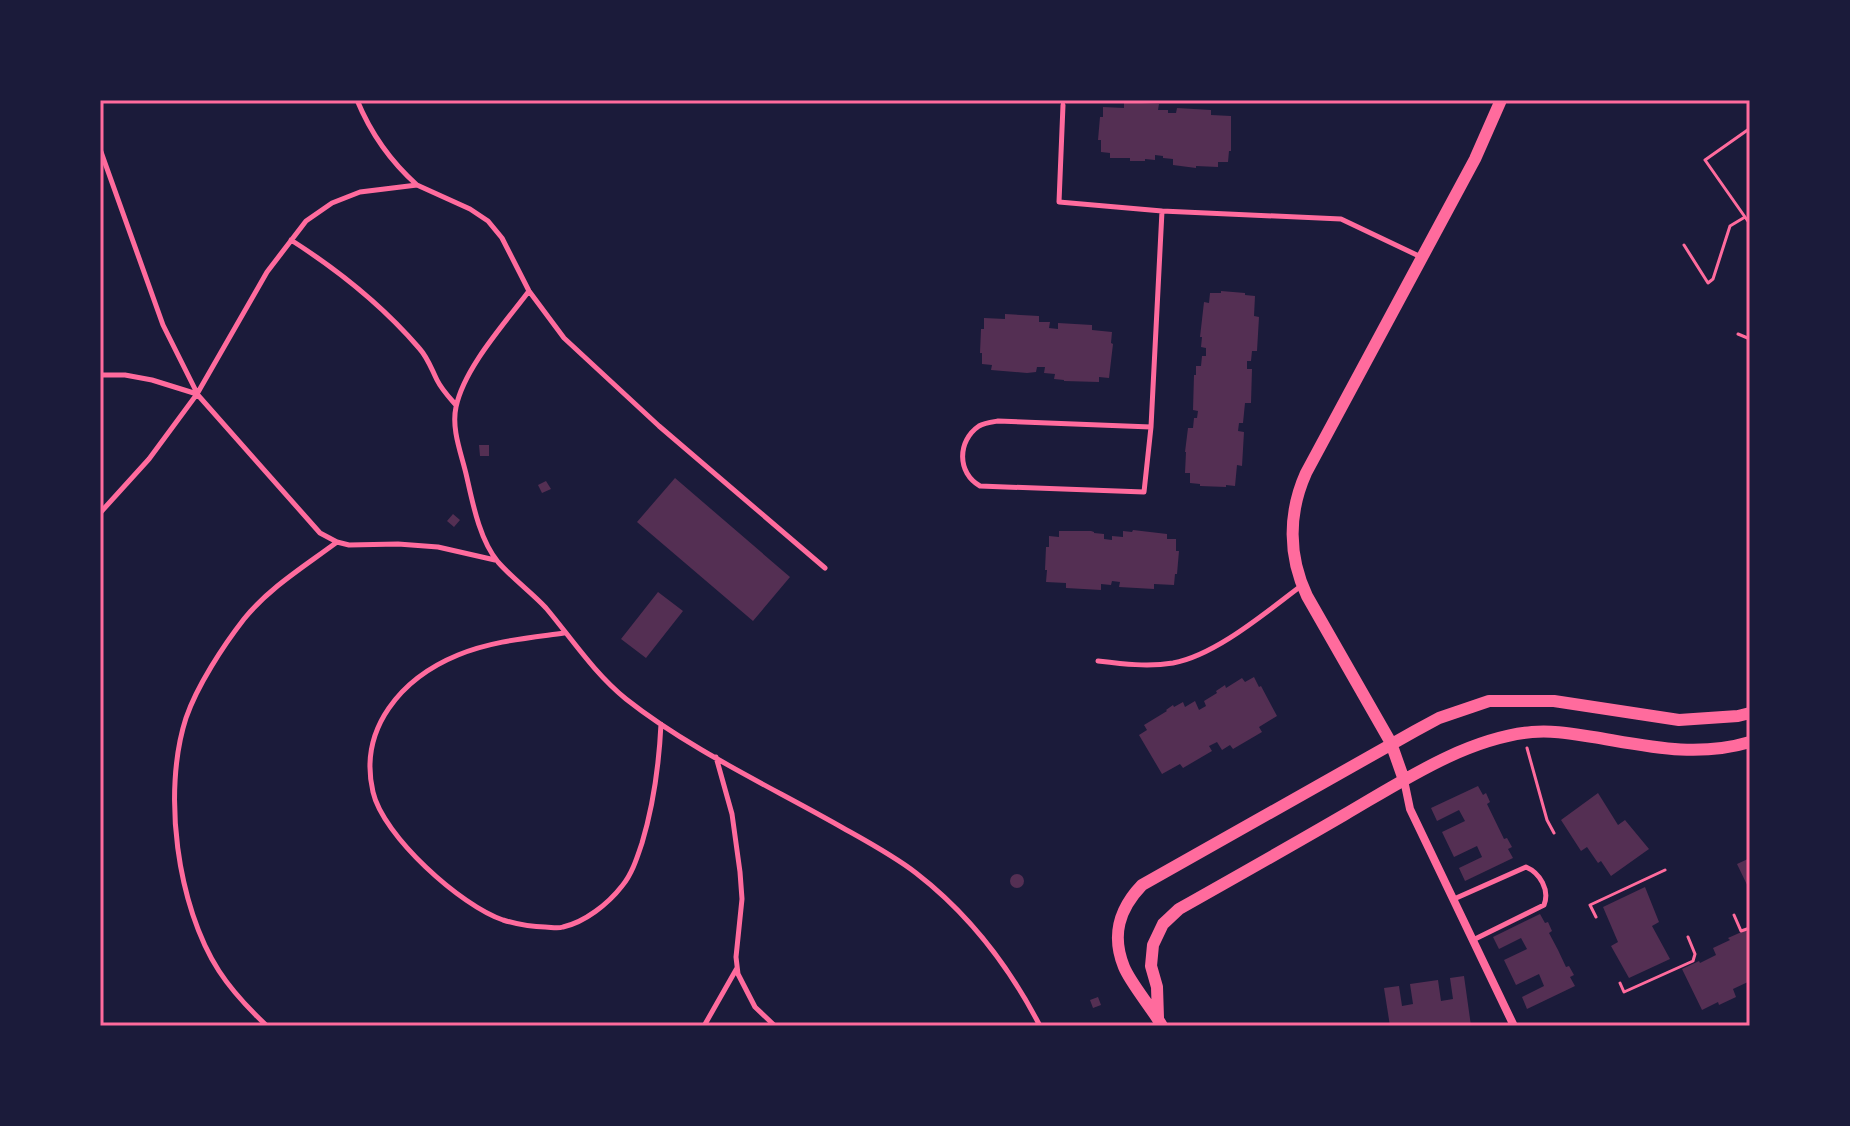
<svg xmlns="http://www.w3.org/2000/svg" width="1850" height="1126" font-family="'DejaVu Sans',sans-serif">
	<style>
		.building { fill: #542f53 }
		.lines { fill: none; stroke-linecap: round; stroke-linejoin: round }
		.path { stroke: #ff6b9d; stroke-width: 3 }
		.service { stroke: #ff6b9d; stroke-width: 5 }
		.minor { stroke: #ff6b9d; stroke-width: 8 }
		.tertiary { stroke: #ff6b9d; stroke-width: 12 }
		.neatline { fill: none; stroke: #ff6b9d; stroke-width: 3 }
	</style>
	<rect width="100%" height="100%" fill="#1b1b3a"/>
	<!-- building -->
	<path class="building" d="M1124 102 1159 104 1158 110H1168V113H1176L1177 108 1211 110V115L1231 116V151H1229L1228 162H1218V167L1196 166V168L1173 165V159L1163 158V156L1155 155V160L1145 159V161H1130V158H1110V153L1101 152V140H1098L1100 117H1103V107L1124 108Z
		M1221 291 1245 293V295L1255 296 1254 316 1259 317 1257 351H1252L1251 361H1247V369H1252L1251 403H1245L1243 423H1239L1238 431 1244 432 1242 466 1237 465 1235 486 1226 485V487L1200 486V484L1190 483V473H1185L1186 452H1185L1188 428H1193L1194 418H1197L1198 411 1193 410 1194 375H1196V366H1201L1202 356H1206V348L1201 347 1202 337H1200L1204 302 1209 303 1210 293H1221Z
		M1005 314 1039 316V322H1050L1049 328 1058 329V323L1092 325V330L1112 332 1111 343 1113 344 1109 378 1099 377V382L1064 381V380L1054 379 1055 374 1044 373 1045 367H1037L1036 372 1027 373 991 370 992 365 982 364V353H980L981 329H984V318L1005 319Z
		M479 445H489V456H480Z
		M675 478 790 577 753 621 637 522Z
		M546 481 551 489 542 493 538 485Z
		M453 514 460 520 454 527 447 521Z
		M1133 530 1167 534V539H1176V551H1179L1177 574H1175L1174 585 1154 584V589L1119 587 1120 582 1112 581 1111 585 1101 584V590L1066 588V583L1046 582 1047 570H1045L1046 547H1049V536L1059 537V531H1091L1094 532V533L1104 534V539L1112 540V536L1123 537V531L1132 532Z
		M658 592 683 611 646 658 621 639Z
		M1254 677 1259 687 1261 686 1277 716 1259 727 1262 732 1233 749 1230 745 1222 750 1217 742 1209 746 1212 751 1183 768 1180 764 1162 774 1139 735 1147 730 1144 725 1167 711 1166 710 1173 705 1174 707 1183 702 1185 707 1195 701 1199 710 1206 706 1204 701 1217 693 1216 691 1225 685 1226 688 1242 678 1245 682Z
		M1478 786 1483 795 1486 793 1490 802 1487 804 1504 839 1507 838 1512 847 1508 849 1513 858 1465 881 1459 868 1482 857 1477 846 1454 857 1442 832 1465 821 1459 810 1437 821 1431 808Z
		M1598 793 1618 825 1625 820 1649 849 1611 876 1601 861 1598 863 1587 847 1581 851 1561 820Z
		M1750 858V891L1737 864Z
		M1010 881a7 7 0 1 1 14 0a7 7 0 1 1-14 0Z
		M1645 887 1659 922 1652 926 1670 959 1629 978 1611 946 1618 942 1603 907Z
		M1540 914 1545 923 1548 922 1552 931 1549 933 1558 950 1566 967 1569 966 1574 975 1570 977 1575 986 1527 1009 1522 997 1544 986 1539 974 1516 985 1504 960 1527 949 1521 938 1499 949 1493 937Z
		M1746 930 1750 938V981L1733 989 1736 997 1719 1005 1718 1002 1702 1010 1682 969 1699 961 1700 963 1716 955 1713 948 1730 940 1728 938Z
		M1464 976 1471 1026H1390L1384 988 1399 986 1402 1006 1413 1004 1410 984 1438 980 1441 1001 1453 999 1450 978Z
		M1098 997 1101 1005 1093 1008 1090 1000Z"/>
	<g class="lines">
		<!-- path -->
		<path class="path" d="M1745 217 1705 160 1749 129
			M1684 245 1708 283 1713 279 1730 226 1745 217 1750 224
			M1738 334 1750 339
			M1527 748 1547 820 1554 833
			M1734 915 1741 931 1750 928
			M1596 917 1590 905 1665 870
			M1620 983 1624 992 1693 961 1695 954 1688 937"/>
		<!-- service -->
		<path class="service" d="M357 100C371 134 390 161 417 185
			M1063 105 1059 202 1162 211
			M100 149 163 325 197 393
			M291 240C338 270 382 305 419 348 428 358 431 368 437 380 442 390 449 397 456 405
			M529 291C505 323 464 368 456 407 451 430 462 455 467 478 473 505 480 540 498 562 513 579 531 592 546 608 572 639 594 673 626 699 689 749 773 788 843 828 868 842 894 856 916 873 969 914 1009 966 1040 1026
			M100 375H125L152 380 197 394 320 533 337 542 349 545 398 544 438 547 495 560
			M1151 427 998 421C992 422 984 423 979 426 957 441 957 473 980 486L1144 492 1151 427 1162 211 1341 219 1421 257
			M100 513 149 459 197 394 267 272 306 221 332 203 360 192 417 185 470 209 488 221 502 238 529 291 564 338 659 426 825 568
			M564 633C528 638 492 641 458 655 402 678 358 728 373 792 383 836 461 906 503 920 516 924 531 927 545 927 551 927 557 929 563 927 585 922 608 904 622 886 632 874 637 858 642 843 654 803 659 765 661 724
			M1098 661C1123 664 1148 667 1173 663 1216 655 1266 612 1301 586
			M716 757 732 814 740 872 742 899 736 957 738 974 755 1007 775 1026
			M1454 899 1526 867C1540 873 1550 890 1544 905L1473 940
			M267 1026C250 1010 232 991 219 971 177 906 162 792 186 718 197 686 223 646 244 619 270 587 305 566 337 542
			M704 1026 737 968"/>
		<!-- minor -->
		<path class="minor" d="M1404 780 1410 809 1514 1026"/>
		<!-- tertiary -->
		<path class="tertiary" d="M1404 780 1391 743 1307 596C1288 556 1288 513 1306 473L1475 159 1501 100
			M1158 1018 1157 987 1151 966 1153 945 1163 924 1179 909C1234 878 1289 847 1344 815 1401 782 1466 738 1532 732 1553 730 1573 734 1593 737 1647 746 1696 758 1750 742
			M1162 1026C1152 1008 1131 984 1124 967 1111 935 1119 909 1142 885L1415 731 1439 718 1489 701H1554L1679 720 1738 716 1750 713"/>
	</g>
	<!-- border -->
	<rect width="1850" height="1126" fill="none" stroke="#1b1b3a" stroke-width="204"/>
	<rect x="102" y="102" width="1646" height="922" class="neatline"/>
</svg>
